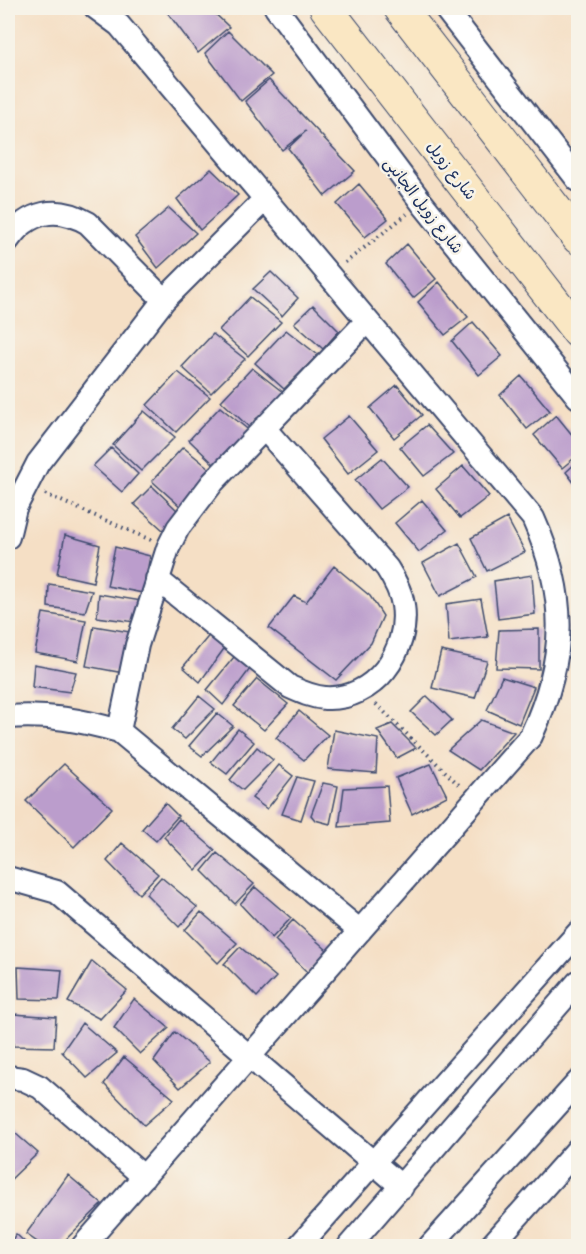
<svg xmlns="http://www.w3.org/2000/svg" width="586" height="1254" font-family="Sriracha,'Playpen Sans Arabic',sans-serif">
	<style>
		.building { fill: #bb9dcc }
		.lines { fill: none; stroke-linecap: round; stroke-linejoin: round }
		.street-casing { stroke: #3c496d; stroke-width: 26 }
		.secondary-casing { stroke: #3c496d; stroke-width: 34 }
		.path { stroke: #3c496d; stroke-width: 4; stroke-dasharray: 1.5 4.5; stroke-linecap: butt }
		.street { stroke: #fff; stroke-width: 22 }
		.secondary { stroke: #fae7c3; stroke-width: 32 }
		.labels { text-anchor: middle; stroke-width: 5; stroke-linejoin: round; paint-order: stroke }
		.street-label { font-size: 16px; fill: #1b2f5e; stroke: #f7f3e8 }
	</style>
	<rect width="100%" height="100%" fill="#f7f3e8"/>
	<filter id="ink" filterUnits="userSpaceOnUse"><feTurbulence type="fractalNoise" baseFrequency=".0167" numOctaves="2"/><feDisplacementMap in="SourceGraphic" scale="12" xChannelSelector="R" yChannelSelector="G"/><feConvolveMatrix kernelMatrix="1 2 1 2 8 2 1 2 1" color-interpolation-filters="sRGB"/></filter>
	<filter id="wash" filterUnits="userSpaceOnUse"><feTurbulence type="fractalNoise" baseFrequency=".008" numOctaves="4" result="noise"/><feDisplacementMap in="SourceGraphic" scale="24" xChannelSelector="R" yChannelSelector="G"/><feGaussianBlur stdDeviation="1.35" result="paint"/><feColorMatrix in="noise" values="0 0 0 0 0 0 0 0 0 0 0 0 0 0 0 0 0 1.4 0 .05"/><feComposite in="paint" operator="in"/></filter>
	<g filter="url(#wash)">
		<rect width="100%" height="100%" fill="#f5dfc5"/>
		<g id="blocks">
			<!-- building -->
			<path class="building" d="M164 8H209L229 27 198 53Z
				M228 31 272 75 241 101 205 53Z
				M269 80 355 171 325 196 288 148 306 131 282 150 245 101Z
				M211 169 238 195 200 230 177 199Z
				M359 184 388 219 365 237 337 204Z
				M169 208 196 233 158 268 135 237Z
				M407 244 436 279 413 298 386 264Z
				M271 272 298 298 282 316 253 289Z
				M439 282 468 317 445 335 418 302Z
				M250 297 281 322 248 356 219 330Z
				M313 305 339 331 323 349 294 323Z
				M473 322 502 356 479 375 452 341Z
				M286 330 318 355 284 389 255 363Z
				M213 334 245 359 211 393 182 367Z
				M252 368 284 393 250 428 221 401Z
				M178 372 210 397 176 432 147 405Z
				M521 376 550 411 527 429 500 395Z
				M397 385 422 415 394 438 370 408Z
				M220 407 251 432 217 467 189 440Z
				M144 411 175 437 141 471 113 445Z
				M556 415 578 442V455L562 468 534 435Z
				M349 416 378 450 348 474 321 439Z
				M427 425 453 454 424 476 400 447Z
				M183 447 215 473 181 507 152 481Z
				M111 448 138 474 122 492 93 466Z
				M382 458 408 487 379 509 355 480Z
				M578 461V488L566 472Z
				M463 466 489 496 460 518 436 489Z
				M152 486 179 512 163 530 134 504Z
				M422 500 447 530 419 552 395 523Z
				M507 518 525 552 487 571 471 538Z
				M65 535 100 545 93 582 57 574Z
				M459 543 477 577 440 596 423 563Z
				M115 547 150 556 143 593 107 586Z
				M334 566 370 596 383 616 371 643 336 680 269 628 294 596 306 602Z
				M532 575 535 614 498 619 494 581Z
				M49 584 92 591 85 612 48 607Z
				M99 594 142 601 135 622 97 617Z
				M481 599 488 637 449 642 446 604Z
				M43 613 86 620 78 661 35 653Z
				M94 626 136 633 129 674 86 666Z
				M539 629V669L496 668 499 630Z
				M211 633 226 646 200 682 183 667Z
				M441 651 487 661 475 698 432 688Z
				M234 657 250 669 223 705 207 690Z
				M34 664 76 672 70 692 32 687Z
				M502 677 534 687 519 724 487 710Z
				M257 679 288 704 264 730 234 706Z
				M199 696 215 709 185 739 172 729Z
				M427 696 452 720 436 735 411 712Z
				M299 711 328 735 304 760 276 738Z
				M217 713 233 726 202 756 189 746Z
				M481 720 514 732 479 770 448 750Z
				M392 724 416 748 397 758 377 730Z
				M238 729 254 742 227 774 211 762Z
				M334 730 378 739 376 773 328 769Z
				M257 747 273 760 243 790 230 780Z
				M64 764 112 808 74 847 26 801Z
				M431 764 447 796 412 814 396 778Z
				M279 765 293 776 267 809 252 798Z
				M297 777 314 781 301 820 282 814Z
				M323 783 338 786 330 824 315 820 311 815Z
				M387 786 390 823 339 827 344 788Z
				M165 803 178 816 156 841 142 829Z
				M179 819 215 850 196 870 164 837Z
				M122 843 158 874 139 894 107 861Z
				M217 853 254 884 235 904 202 871Z
				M161 877 197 907 179 927 146 894Z
				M255 887 291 918 272 938 240 904Z
				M201 912 237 943 218 963 185 930Z
				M293 920 327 950 308 973 275 940Z
				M240 947 276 977 257 997 224 964Z
				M92 961 127 990 100 1019 68 1002Z
				M18 967 62 970 59 1000 19 999Z
				M134 999 169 1028 140 1054 114 1028Z
				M13 1014 56 1017 54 1047 13 1046Z
				M82 1023 117 1053 87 1078 62 1052Z
				M175 1032 210 1062 180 1088 154 1061Z
				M124 1057 174 1099 144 1125 104 1084Z
				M8 1127 38 1153 8 1182Z
				M68 1175 102 1204 59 1246H43L26 1234Z
				M16 1234 29 1246H8Z"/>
		</g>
	</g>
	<g filter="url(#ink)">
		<use href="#blocks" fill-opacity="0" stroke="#3c496d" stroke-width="1.5"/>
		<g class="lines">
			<defs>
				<path id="street" d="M276 8 422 203 578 397
					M445 8 578 180
					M8 240C28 211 57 205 88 223L164 300
					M8 537 15 508 38 463 164 300 265 199
					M157 579 290 687C301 692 312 697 325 698 374 701 410 651 403 605 401 591 394 579 387 568L264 428
					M8 717C47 714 81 720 119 731L360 931
					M119 731 137 645 168 548 178 528 213 482 367 321
					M8 878 57 892 402 1187
					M8 1077 23 1079 40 1087 144 1177
					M83 1246 531 736C567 658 568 596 533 518L119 25 96 8
					M299 1246 578 933
					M349 1246 578 982
					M430 1246 578 1082
					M491 1246 578 1149"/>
				<path id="secondary" d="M326 8 578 332
					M400 8 578 238"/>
			</defs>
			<!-- street casing -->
			<use href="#street" class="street-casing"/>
			<!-- secondary casing -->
			<use href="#secondary" class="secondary-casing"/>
			<!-- path -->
			<path class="path" d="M345 263 407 214
				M45 494 151 540
				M376 704 461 787"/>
			<!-- street -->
			<use href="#street" class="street"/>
			<!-- secondary -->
			<use href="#secondary" class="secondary"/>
		</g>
	</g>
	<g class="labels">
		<!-- street labels -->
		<g class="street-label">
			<text transform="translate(452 170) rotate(52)" y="6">شارع زويل</text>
			<text transform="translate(424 205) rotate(52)" y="6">شارع زويل الجانبى</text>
		</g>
	</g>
	<!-- margin -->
	<rect width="586" height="1254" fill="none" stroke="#f7f3e8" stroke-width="30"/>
</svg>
